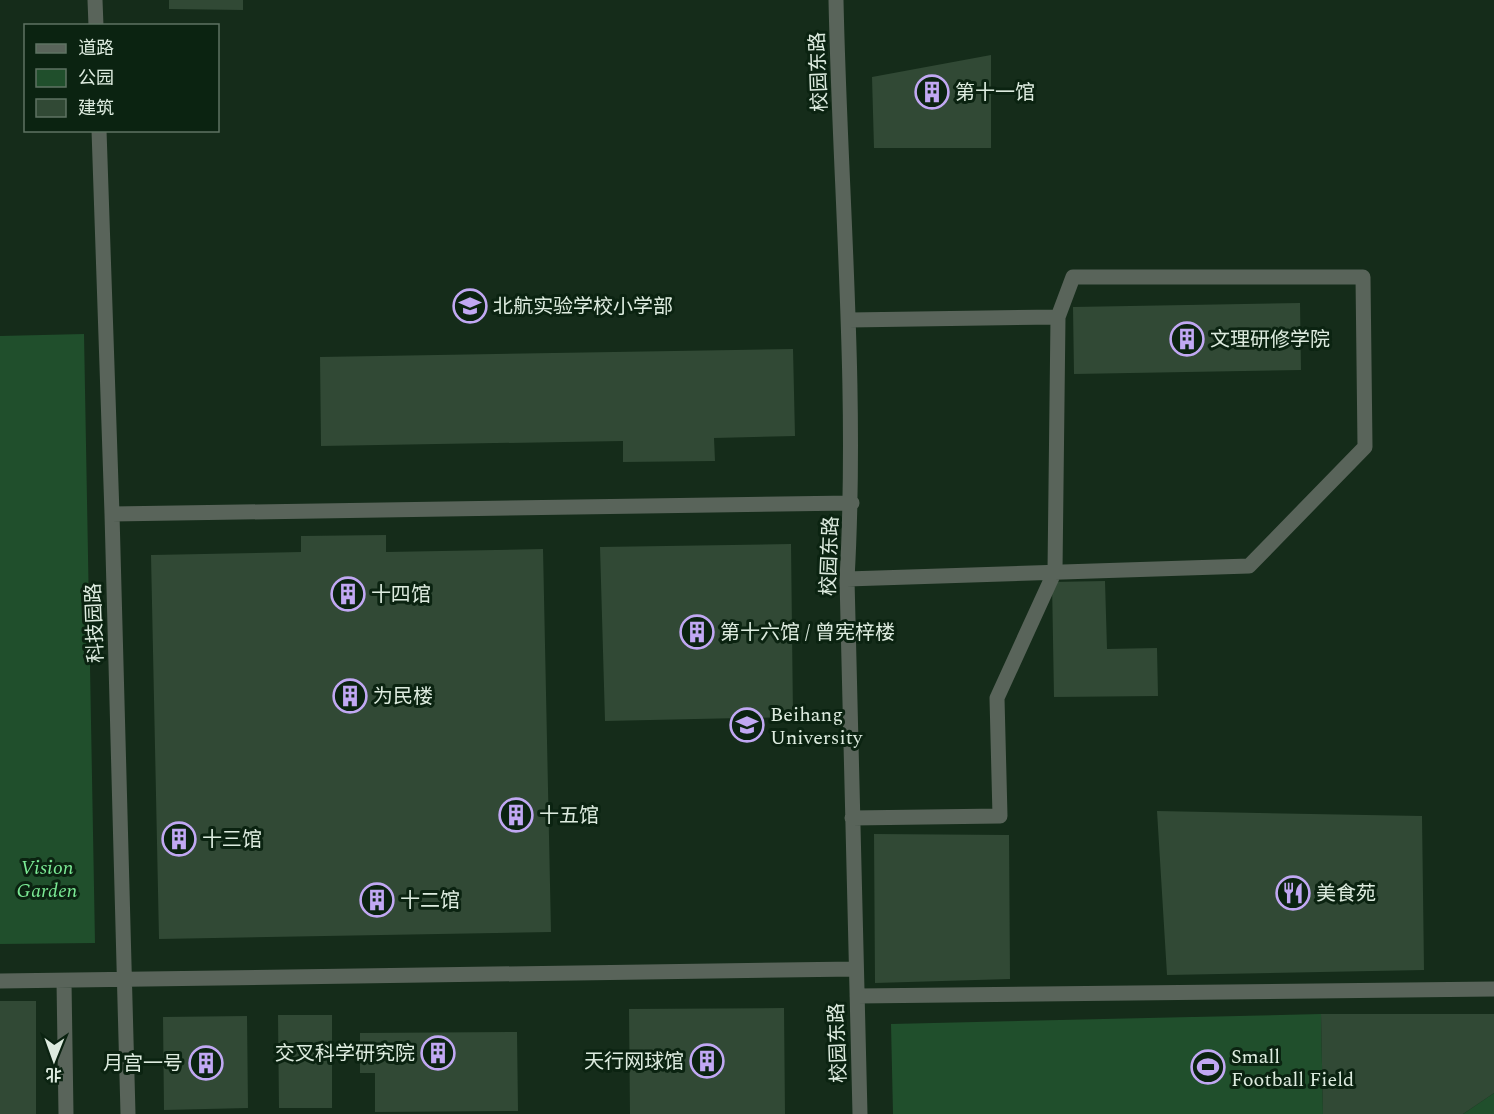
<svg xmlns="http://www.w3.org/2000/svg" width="1494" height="1114" font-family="Spectral,'Noto Sans SC',serif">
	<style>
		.green { fill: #204f2c }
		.building { fill: #314935 }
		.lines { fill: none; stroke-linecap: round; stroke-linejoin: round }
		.minor { stroke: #59645a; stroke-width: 15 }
		.labels { text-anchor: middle; stroke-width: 6; stroke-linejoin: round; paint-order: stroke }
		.street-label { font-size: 20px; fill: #ddebdf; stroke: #0b2311 }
		.poi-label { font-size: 20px; fill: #ddebdf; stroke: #0b2311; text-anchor: start }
		.park-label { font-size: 20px; font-style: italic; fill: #7bea95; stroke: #0b2311 }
	</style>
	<rect width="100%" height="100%" fill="#152c1a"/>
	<!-- green -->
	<path class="green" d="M84 334 95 943 0 944V336Z
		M1321 1014 1323 1114H893L891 1024Z
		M1494 1093V1114H1463Z"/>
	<!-- building -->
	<path class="building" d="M169 0H243V10L169 9Z
		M991 55V148H874L872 77Z
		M1300 303 1301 370 1074 374 1073 307Z
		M793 349 795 436 714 438 715 461 623 462V441L321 446 320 357Z
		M386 535V552L543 549 551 932 159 939 151 555 301 552V536Z
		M791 544 793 717 605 721 600 547Z
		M1105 581 1107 649 1157 648 1158 696 1054 697 1052 582Z
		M1157 811 1422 816 1424 970 1167 975Z
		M874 834 1009 835 1010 979 875 983Z
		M0 1001H36V1114H0Z
		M784 1008 785 1114H630L629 1009Z
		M1321 1014H1494V1093L1463 1114H1323Z
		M278 1015H332V1108H279Z
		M247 1016 248 1108 164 1110 163 1017Z
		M517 1032 518 1111 375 1112V1073H360V1033Z"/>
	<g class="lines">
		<!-- minor -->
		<path class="minor" d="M95 0 96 26
			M836 0C840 193 858 386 847 579L860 1114
			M99 130 112 514 128 1114
			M849 320 1058 317 1055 571 997 698 1000 816 852 818
			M112 514 852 503
			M847 579 1249 566 1365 447 1363 277H1073L1058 317
			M0 981 856 969
			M64 981 66 1114
			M857 996 1494 989"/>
	</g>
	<!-- icons -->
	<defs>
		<symbol id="building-ring" viewBox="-11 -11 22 22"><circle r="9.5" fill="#0b2311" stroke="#c1a8f3" stroke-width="1.5"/><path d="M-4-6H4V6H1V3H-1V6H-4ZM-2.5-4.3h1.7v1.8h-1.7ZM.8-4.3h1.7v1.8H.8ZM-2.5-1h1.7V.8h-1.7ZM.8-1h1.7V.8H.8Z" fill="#c1a8f3"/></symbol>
		<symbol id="school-ring" viewBox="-11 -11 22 22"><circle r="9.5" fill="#0b2311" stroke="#c1a8f3" stroke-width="1.5"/><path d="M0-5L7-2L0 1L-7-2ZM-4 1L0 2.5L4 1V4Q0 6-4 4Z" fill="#c1a8f3"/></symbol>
		<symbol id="university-ring" viewBox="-11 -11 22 22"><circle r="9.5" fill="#0b2311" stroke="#c1a8f3" stroke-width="1.5"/><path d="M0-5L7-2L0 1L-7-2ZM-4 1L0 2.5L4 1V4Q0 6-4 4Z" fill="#c1a8f3"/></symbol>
		<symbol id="restaurant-ring" viewBox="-11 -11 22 22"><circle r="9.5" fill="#0b2311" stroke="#c1a8f3" stroke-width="1.5"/><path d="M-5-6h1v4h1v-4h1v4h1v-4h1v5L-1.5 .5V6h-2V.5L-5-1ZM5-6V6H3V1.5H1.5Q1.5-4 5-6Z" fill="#c1a8f3"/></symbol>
		<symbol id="stadium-ring" viewBox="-11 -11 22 22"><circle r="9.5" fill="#0b2311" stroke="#c1a8f3" stroke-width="1.5"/><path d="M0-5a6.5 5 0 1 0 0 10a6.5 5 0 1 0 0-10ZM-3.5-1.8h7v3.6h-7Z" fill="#c1a8f3"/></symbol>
	</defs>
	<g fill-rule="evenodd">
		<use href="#building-ring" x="913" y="73" width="38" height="38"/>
		<use href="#school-ring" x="451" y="287" width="38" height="38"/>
		<use href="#building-ring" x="1168" y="320" width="38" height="38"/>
		<use href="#building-ring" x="329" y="575" width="38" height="38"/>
		<use href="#building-ring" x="678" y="613" width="38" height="38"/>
		<use href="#building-ring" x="331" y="677" width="38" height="38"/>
		<use href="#university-ring" x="728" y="706" width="38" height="38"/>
		<use href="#building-ring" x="497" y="796" width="38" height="38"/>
		<use href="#building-ring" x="160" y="820" width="38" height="38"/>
		<use href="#restaurant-ring" x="1274" y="874" width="38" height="38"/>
		<use href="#building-ring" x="358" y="881" width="38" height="38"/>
		<use href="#building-ring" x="419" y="1034" width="38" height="38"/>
		<use href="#building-ring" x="688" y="1042" width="38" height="38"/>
		<use href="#building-ring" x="187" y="1044" width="38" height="38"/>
		<use href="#stadium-ring" x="1189" y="1048" width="38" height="38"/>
	</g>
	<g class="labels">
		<!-- street labels -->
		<g class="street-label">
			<text transform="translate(818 72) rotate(-92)" y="7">校园东路</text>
			<text transform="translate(829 556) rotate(-88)" y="7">校园东路</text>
			<text transform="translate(94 623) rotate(-92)" y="7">科技园路</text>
			<text transform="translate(837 1043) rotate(-92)" y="7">校园东路</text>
		</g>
		<!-- poi labels -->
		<g class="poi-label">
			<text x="955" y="99">第十一馆</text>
			<text x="493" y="313">北航实验学校小学部</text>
			<text x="1210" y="346">文理研修学院</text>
			<text x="371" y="601">十四馆</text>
			<text x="720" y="639">第十六馆 / 曾宪梓楼</text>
			<text x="373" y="703">为民楼</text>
			<text x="770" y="721">Beihang<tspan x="770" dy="23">University</tspan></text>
			<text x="539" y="822">十五馆</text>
			<text x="202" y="846">十三馆</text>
			<text x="1316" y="900">美食苑</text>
			<text x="400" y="907">十二馆</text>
			<text x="415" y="1060" text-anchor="end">交叉科学研究院</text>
			<text x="1231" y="1063">Small<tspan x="1231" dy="23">Football Field</tspan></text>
			<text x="684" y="1068" text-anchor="end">天行网球馆</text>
			<text x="183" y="1070" text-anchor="end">月宫一号</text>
		</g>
		<!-- park labels -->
		<g class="park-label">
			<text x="47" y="874">Vision<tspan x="47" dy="23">Garden</tspan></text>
		</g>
	</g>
	<!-- legend -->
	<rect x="24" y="24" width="195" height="108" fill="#0b2311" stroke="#5f7363" stroke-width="1.5"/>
	<rect x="36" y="44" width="30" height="9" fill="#59645a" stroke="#5f7363" stroke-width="1.5"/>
	<text x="78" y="54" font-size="18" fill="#ddebdf">道路</text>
	<rect x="36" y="69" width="30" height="18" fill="#204f2c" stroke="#5f7363" stroke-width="1.5"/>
	<text x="78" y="84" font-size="18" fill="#ddebdf">公园</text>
	<rect x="36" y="99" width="30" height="18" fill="#314935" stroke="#5f7363" stroke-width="1.5"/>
	<text x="78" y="114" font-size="18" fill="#ddebdf">建筑</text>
	<!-- north arrow -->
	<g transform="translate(54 1060) rotate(181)" stroke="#0b2311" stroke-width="4.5" paint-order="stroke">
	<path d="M0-4.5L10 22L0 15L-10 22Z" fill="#ddebdf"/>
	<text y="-9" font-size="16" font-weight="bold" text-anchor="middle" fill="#ddebdf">北</text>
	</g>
</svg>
